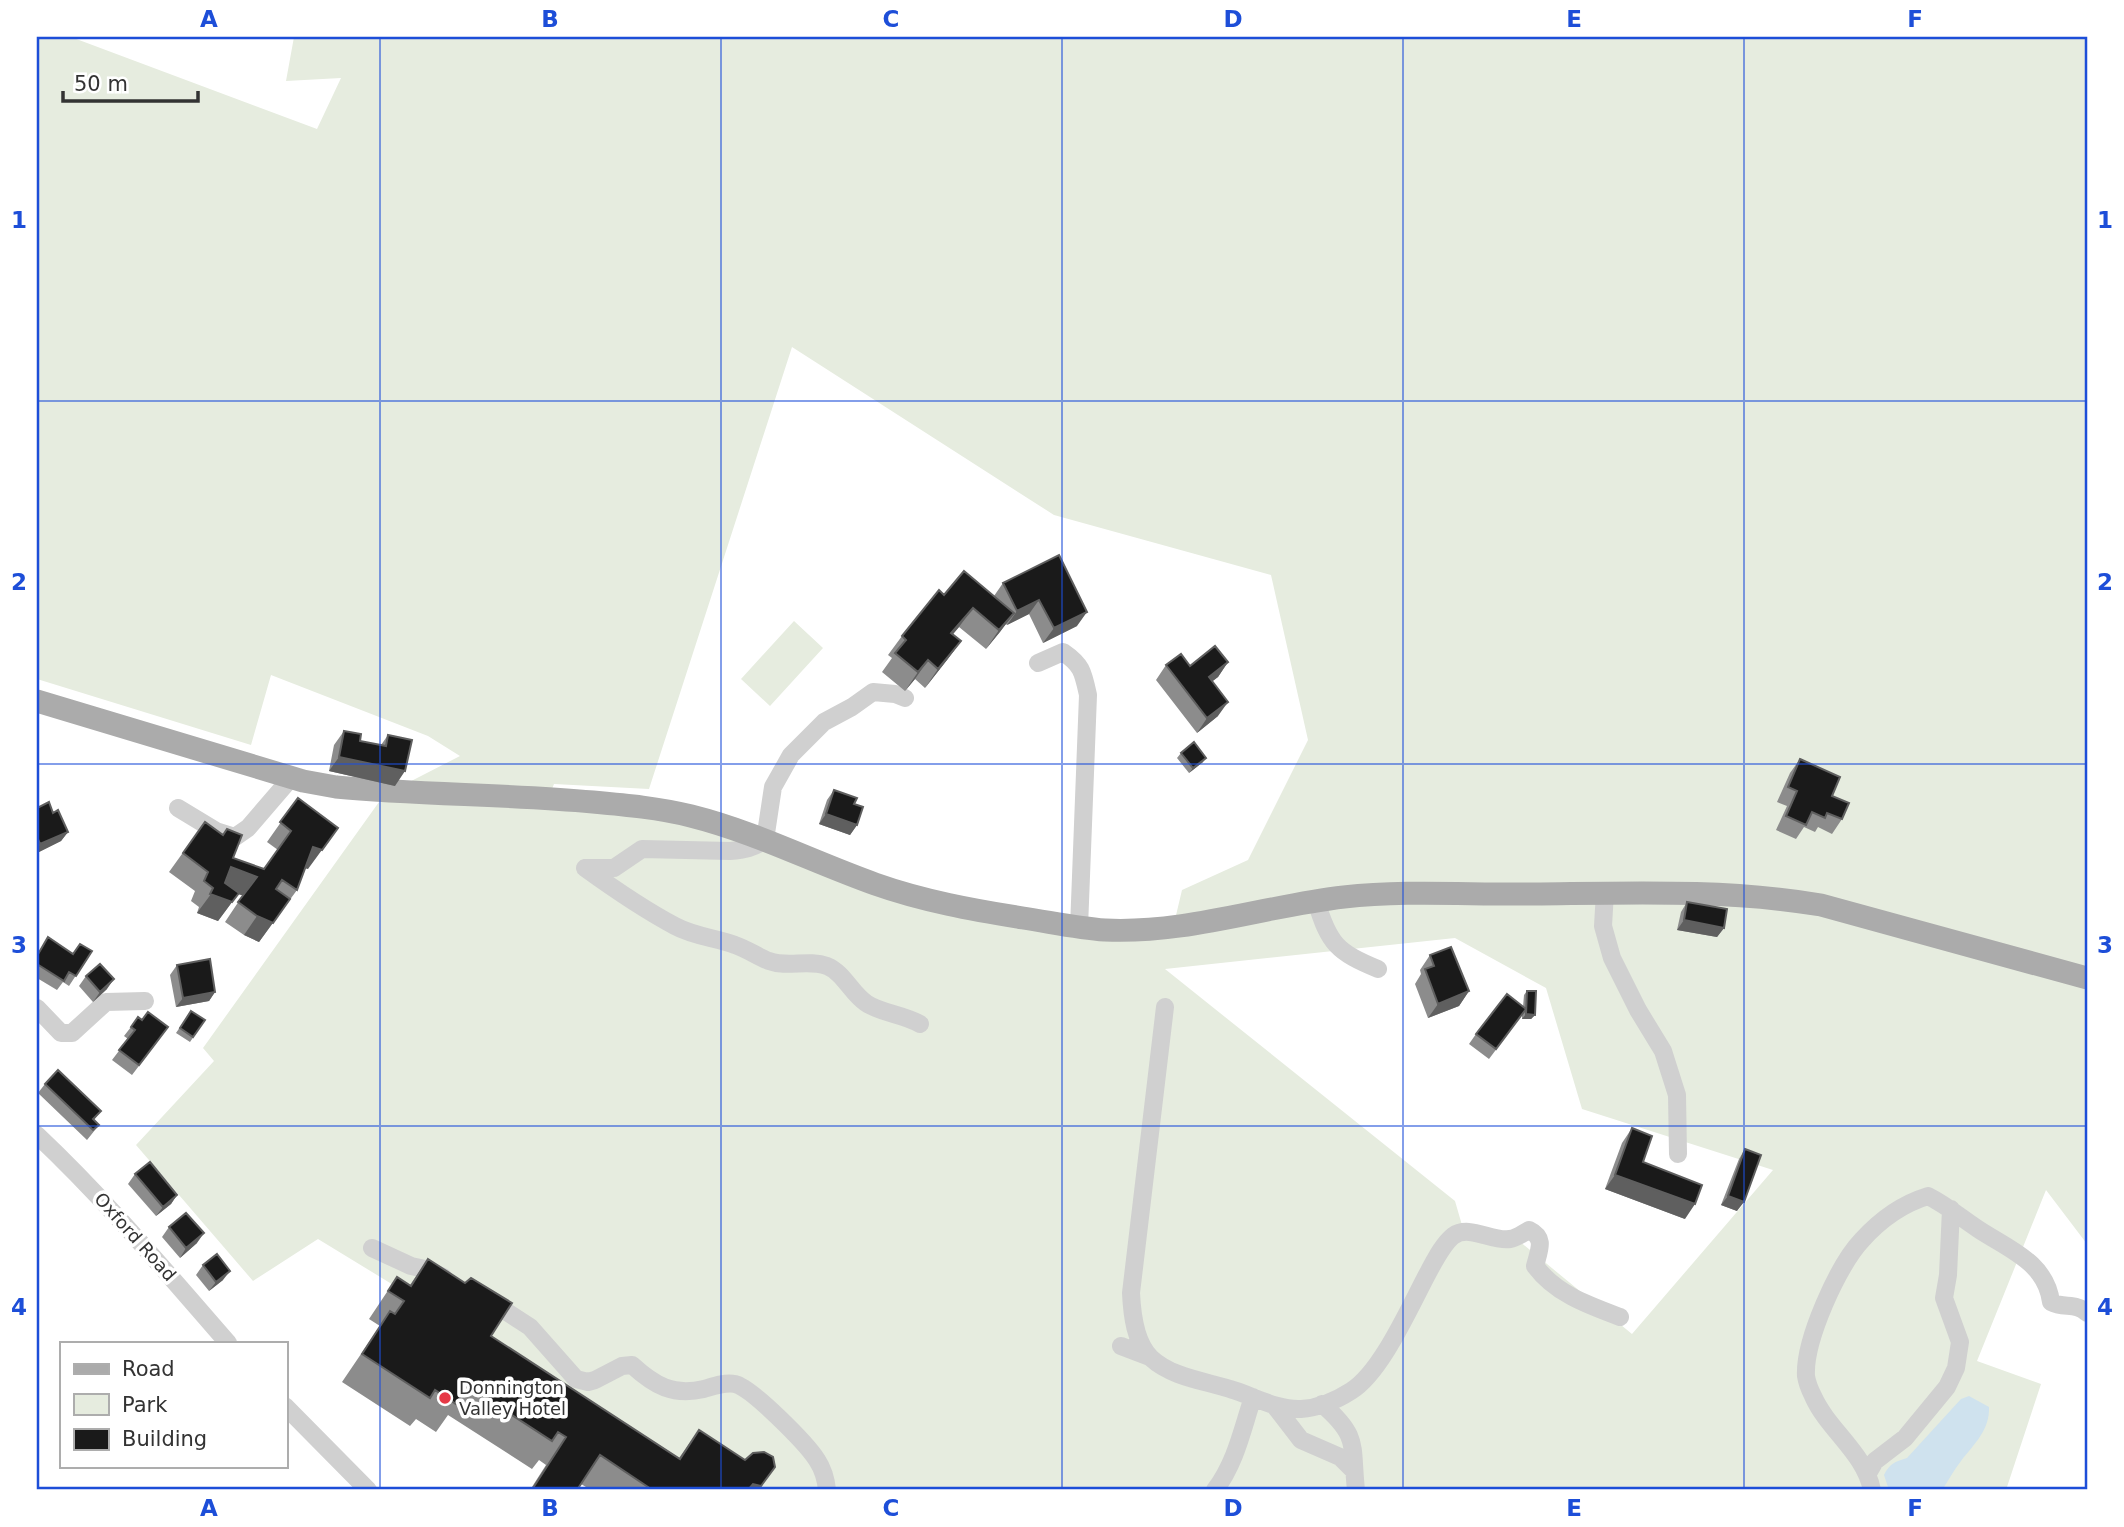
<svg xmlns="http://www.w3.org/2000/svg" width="2124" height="1527" font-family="'DejaVu Sans',sans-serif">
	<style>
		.green { fill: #e6ecdf; fill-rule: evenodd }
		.water { fill: #cfe2ee }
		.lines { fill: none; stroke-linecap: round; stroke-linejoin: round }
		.minor { stroke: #d0d0d0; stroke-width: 18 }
		.major { stroke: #ababab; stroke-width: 23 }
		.wall { fill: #8c8c8c }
		.shaded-wall { fill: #5f5f5f }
		.building { fill: #1a1a1a; stroke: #5f5f5f; stroke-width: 2 }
		.grid { fill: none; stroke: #1d4ed8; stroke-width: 2; stroke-opacity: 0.55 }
		.poi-dot { fill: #e63946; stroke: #fff; stroke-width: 2.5 }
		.labels { text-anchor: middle; stroke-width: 7; stroke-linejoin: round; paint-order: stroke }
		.street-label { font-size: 18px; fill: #333; stroke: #fff }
		.poi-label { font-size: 18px; fill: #333; stroke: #fff; text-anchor: start }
		.neatline { fill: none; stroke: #1d4ed8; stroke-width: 2.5 }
		.grid-label { font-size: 23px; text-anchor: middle; font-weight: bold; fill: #1d4ed8 }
	</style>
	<rect width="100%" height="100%" fill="#fff"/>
	<!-- green -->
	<path class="green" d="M37 37H71L317 129 341 78 286 81 294 37H2087V1244L2046 1190 1977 1361 2041 1384 2006 1490H760L753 1485 660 1487 395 1286 318 1239 253 1281 136 1145 214 1061 203 1048 384 795 460 756 428 736 271 675 251 745 37 679ZM792 347 1054 515 1271 575 1308 740 1248 860 1182 890 1173 928 938 902 647 808 546 804 554 784 649 789ZM1455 938 1546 988 1582 1109 1773 1170 1632 1334 1513 1236 1464 1232 1455 1201 1165 969Z
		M794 621 823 648 770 706 741 679Z"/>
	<!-- water -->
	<path class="water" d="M1969 1396 1989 1407C1990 1430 1974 1444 1961 1461 1954 1470 1948 1481 1942 1490H1889L1884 1475C1889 1464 1896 1461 1907 1458L1961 1399Z"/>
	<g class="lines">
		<!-- minor -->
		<path class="minor" d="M1038 663 1063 652C1082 665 1083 672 1088 695L1079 928
			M178 808 216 831 235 837 248 828 291 778
			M585 868H614L642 849 730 851C744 850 754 848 765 840L773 787 791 755 824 722 852 707 873 692 895 694 905 698
			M585 868C614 889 643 909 675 926 693 936 716 938 735 945 747 949 758 957 769 961 788 968 808 959 827 966 844 973 851 993 866 1003 880 1013 903 1014 920 1024
			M1605 892 1603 926 1612 958 1638 1010 1663 1051 1677 1095 1678 1154
			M1316 901C1329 944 1337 952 1378 969
			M1165 1007 1131 1293C1132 1314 1135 1343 1151 1358 1171 1377 1205 1381 1230 1389 1254 1396 1276 1410 1301 1409 1318 1408 1337 1400 1351 1391 1382 1372 1411 1304 1429 1271 1435 1260 1443 1244 1453 1236 1469 1224 1492 1242 1510 1239 1517 1238 1523 1233 1529 1230 1546 1238 1539 1250 1535 1266 1556 1294 1588 1305 1620 1317
			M37 1008 61 1033H72L106 1002 145 1001
			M37 1135C106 1200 166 1272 228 1343
			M372 1248 411 1266 425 1269 443 1277
			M487 1299 530 1327 576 1379 588 1382 595 1380 622 1366 632 1365C655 1386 673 1396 704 1389 714 1386 725 1382 735 1384 752 1388 807 1444 817 1460 823 1469 826 1480 827 1490
			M1121 1346 1150 1357
			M1322 1404C1360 1437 1351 1445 1356 1490
			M1274 1405 1301 1440 1340 1457 1353 1470
			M285 1406 368 1490
			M1867 1475 1875 1461 1905 1438 1947 1387 1956 1368 1960 1342 1944 1298 1948 1275 1951 1209
			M1215 1490C1236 1462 1242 1430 1253 1397
			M1872 1490C1864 1452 1828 1430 1813 1396 1810 1390 1807 1383 1806 1376 1804 1341 1838 1265 1862 1240 1880 1220 1902 1204 1928 1196 1946 1205 1960 1217 1978 1229 2008 1249 2046 1262 2051 1302 2064 1309 2076 1302 2087 1313"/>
		<!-- major -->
		<path class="major" d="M37 701 303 781 336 787C422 795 508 794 593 802 626 805 659 808 691 816 755 832 813 862 875 884 923 901 973 910 1023 918 1050 922 1077 928 1105 930 1186 934 1264 906 1344 897 1407 890 1471 895 1534 894 1629 893 1726 889 1821 905L2087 978"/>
	</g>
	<!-- wall -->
	<path class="wall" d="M1059 555 1077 626 1043 643 1029 614 1007 625 1006 624 986 649 959 627 953 634 961 641 947 660 925 688 915 679 905 691 882 672 892 658 888 655 902 636 944 595 994 596 1003 583Z
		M1228 662 1218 677 1212 681 1218 716 1197 733 1156 680 1166 665 1190 666Z
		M344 731 360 741 381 745 388 735 395 786 329 771 334 745Z
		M1181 753 1203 762 1189 773 1177 758Z
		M1800 759 1832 796 1842 819 1832 834 1818 827 1815 832 1804 827 1796 839 1776 830 1787 806 1777 802 1790 773Z
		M834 790 854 804 857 825 850 835 819 824 827 800Z
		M298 798 308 869 305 868 297 890 259 942 244 935 225 922 243 895 238 894 218 921 197 913 199 907 191 901 195 891 169 872 205 822 233 858 264 869 278 850 267 842Z
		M37 808 53 813 68 832 61 841 37 853Z
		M1687 902 1724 928 1717 937 1677 930 1681 912Z
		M92 951 69 986 63 982 57 990 37 978V955L73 953Z
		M1430 955 1469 991 1459 1006 1428 1018 1415 984 1421 974 1420 970Z
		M177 965 215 992 209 1001 176 1007 170 975Z
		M86 976 107 989 93 1002 79 986Z
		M1527 991 1535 1015 1531 1019H1522V1015L1489 1059 1469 1044 1476 1034 1523 1007 1524 995Z
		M191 1011 205 1020 190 1042 176 1033Z
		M142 1020 161 1037 132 1075 112 1060 128 1039 124 1036 131 1027Z
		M45 1084 101 1111 94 1120 99 1125 87 1140 38 1093Z
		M1632 1128 1643 1162 1685 1219 1605 1189 1622 1143Z
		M1745 1149 1737 1211 1721 1205 1739 1159Z
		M135 1174 177 1195 171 1204 156 1216 128 1184Z
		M169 1227 197 1243 180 1258 162 1237Z
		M428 1259 491 1336 679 1458 699 1430 745 1460 775 1467 758 1490H591L581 1484 577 1490H530L546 1465 539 1460 532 1469 448 1415 436 1432 416 1419 410 1426 342 1382 380 1326 369 1319 397 1277 410 1285Z
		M203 1265 223 1280 209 1291 196 1275Z"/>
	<!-- shaded-wall -->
	<path class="shaded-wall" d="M1039 600 1029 614 1007 625 1017 611Z
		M973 608 959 627 938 652 951 633Z
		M1087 612 1077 626 1043 643 1054 628Z
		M1014 613 1000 632 986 649 999 630Z
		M961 641 947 660 925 688 938 669Z
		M928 660 915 679 905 691 918 672Z
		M1228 662 1218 677 1199 692 1209 677Z
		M1228 702 1218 716 1197 733 1207 718Z
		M339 757 405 771 395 786 329 771Z
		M1206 758 1203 762 1189 773 1193 768Z
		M826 814 857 825 850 835 819 824Z
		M338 828 308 869 300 866 313 847Z
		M68 832 61 841 37 853V849L40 844Z
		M231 867 257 877 244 896 238 894 218 921 197 913Z
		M290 899 259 942 244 935 257 916Z
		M1684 920 1724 928 1717 937 1677 930Z
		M114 979 107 989 93 1002 100 992Z
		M1469 991 1459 1006 1428 1018 1438 1004Z
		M215 992 209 1001 176 1007 183 998Z
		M1526 1014 1535 1015 1531 1019H1522Z
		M1615 1175 1695 1204 1685 1219 1605 1189Z
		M177 1195 171 1204 156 1216 163 1207Z
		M1728 1196 1744 1202 1737 1211 1721 1205Z
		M204 1233 197 1243 180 1258 186 1248Z
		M230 1271 223 1280 209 1291 216 1282Z
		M775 1467 758 1490H748L753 1484Z"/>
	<!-- building -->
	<path class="building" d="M1059 555 1087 612 1054 628 1039 600 1017 611 1003 583Z
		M964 571 1014 613 999 630 973 608 951 633 961 641 938 669 928 660 918 672 895 653 906 640 902 636 939 590 944 595Z
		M1215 646 1228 662 1209 677 1228 702 1207 718 1166 665 1181 654 1190 666Z
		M344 731 361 734 360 741 386 746 388 735 412 740 405 771 339 757Z
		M1194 742 1206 758 1193 768 1181 753Z
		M1800 759 1840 777 1832 796 1849 803 1842 819 1827 813 1825 818 1812 812 1806 825 1786 816 1797 791 1788 787Z
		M834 790 857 798 854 804 863 807 857 825 826 814Z
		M298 798 338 828 322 850 313 847 297 890 282 880 276 889 290 899 273 923 257 916 238 902 257 877 231 867 225 883 239 893 232 902 210 894 213 888 204 881 208 872 183 853 205 822 223 835 227 829 242 835 233 858 264 869 291 831 280 822Z
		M49 802 53 813 58 810 68 832 40 844 37 837V808Z
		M1687 902 1727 909 1724 928 1684 920Z
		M48 937 73 954 80 944 92 951 76 976 69 972 64 981 37 964V956Z
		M1451 947 1469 991 1438 1004 1425 969 1434 966 1430 955Z
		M210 959 215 992 183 998 177 965Z
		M100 964 114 979 100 992 86 976Z
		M1527 991H1536L1535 1015 1526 1014Z
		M1507 994 1526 1009 1496 1049 1476 1034Z
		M191 1011 205 1020 193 1037 180 1028Z
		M148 1012 168 1027 139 1065 119 1050 135 1030 131 1027 138 1017 142 1020Z
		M58 1070 101 1111 93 1119 99 1125 93 1130 45 1084Z
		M1632 1128 1652 1136 1643 1162 1702 1185 1695 1204 1615 1175Z
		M1745 1149 1761 1155 1744 1202 1728 1196Z
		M150 1162 177 1195 163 1207 135 1174Z
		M186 1213 204 1233 186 1248 169 1227Z
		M217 1254 230 1271 216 1282 203 1265Z
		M428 1259 465 1283 471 1278 512 1303 491 1336 680 1459 699 1430 745 1460 753 1453 764 1452 773 1457 775 1467 761 1486 753 1484 748 1490H646L648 1487 600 1455 577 1490H537L533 1488 566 1437 558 1432 552 1441 467 1386 456 1404 435 1390 430 1398 362 1354 390 1311 395 1314 404 1301 388 1291 397 1277 411 1286Z"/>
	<!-- grid -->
	<path class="grid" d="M380 37V1490M721 37V1490M1062 37V1490M1403 37V1490M1744 37V1490M37 401H2087M37 764H2087M37 1126H2087"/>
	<!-- markers -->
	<circle class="poi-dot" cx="445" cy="1398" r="7"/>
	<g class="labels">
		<!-- street labels -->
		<g class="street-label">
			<text transform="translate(135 1237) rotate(48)" y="6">Oxford Road</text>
		</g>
		<!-- poi labels -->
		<g class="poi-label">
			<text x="459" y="1394">Donnington<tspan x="459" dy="21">Valley Hotel</tspan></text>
		</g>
	</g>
	<!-- border -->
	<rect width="2124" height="1527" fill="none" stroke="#ffffff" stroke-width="77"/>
	<!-- legend -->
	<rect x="60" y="1342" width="228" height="126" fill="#ffffff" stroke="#adadad" stroke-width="2"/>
	<rect x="74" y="1364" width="35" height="10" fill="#ababab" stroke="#adadad" stroke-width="2"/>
	<text x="122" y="1376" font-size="21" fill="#333333">Road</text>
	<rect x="74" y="1394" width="35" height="21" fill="#e6ecdf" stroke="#adadad" stroke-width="2"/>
	<text x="122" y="1412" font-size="21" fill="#333333">Park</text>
	<rect x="74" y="1429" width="35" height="21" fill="#1a1a1a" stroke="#adadad" stroke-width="2"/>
	<text x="122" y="1446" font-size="21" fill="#333333">Building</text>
	<!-- scale -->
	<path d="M63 91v10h135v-10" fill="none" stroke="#333333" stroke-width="3.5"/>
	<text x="74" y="91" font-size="21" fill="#333333" stroke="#ffffff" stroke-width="5" paint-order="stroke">50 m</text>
	<rect x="38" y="38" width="2048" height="1450" class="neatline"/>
	<g class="grid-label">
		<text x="209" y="27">A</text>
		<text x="550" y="27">B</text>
		<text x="891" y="27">C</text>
		<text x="1233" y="27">D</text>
		<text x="1574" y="27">E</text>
		<text x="1915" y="27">F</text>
		<text x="19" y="228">1</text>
		<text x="2105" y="228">1</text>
		<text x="19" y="590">2</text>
		<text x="2105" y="590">2</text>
		<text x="19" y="953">3</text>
		<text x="2105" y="953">3</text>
		<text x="19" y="1315">4</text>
		<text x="2105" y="1315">4</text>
		<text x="209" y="1516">A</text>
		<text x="550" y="1516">B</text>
		<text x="891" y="1516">C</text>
		<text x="1233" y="1516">D</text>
		<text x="1574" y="1516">E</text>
		<text x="1915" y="1516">F</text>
	</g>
</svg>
